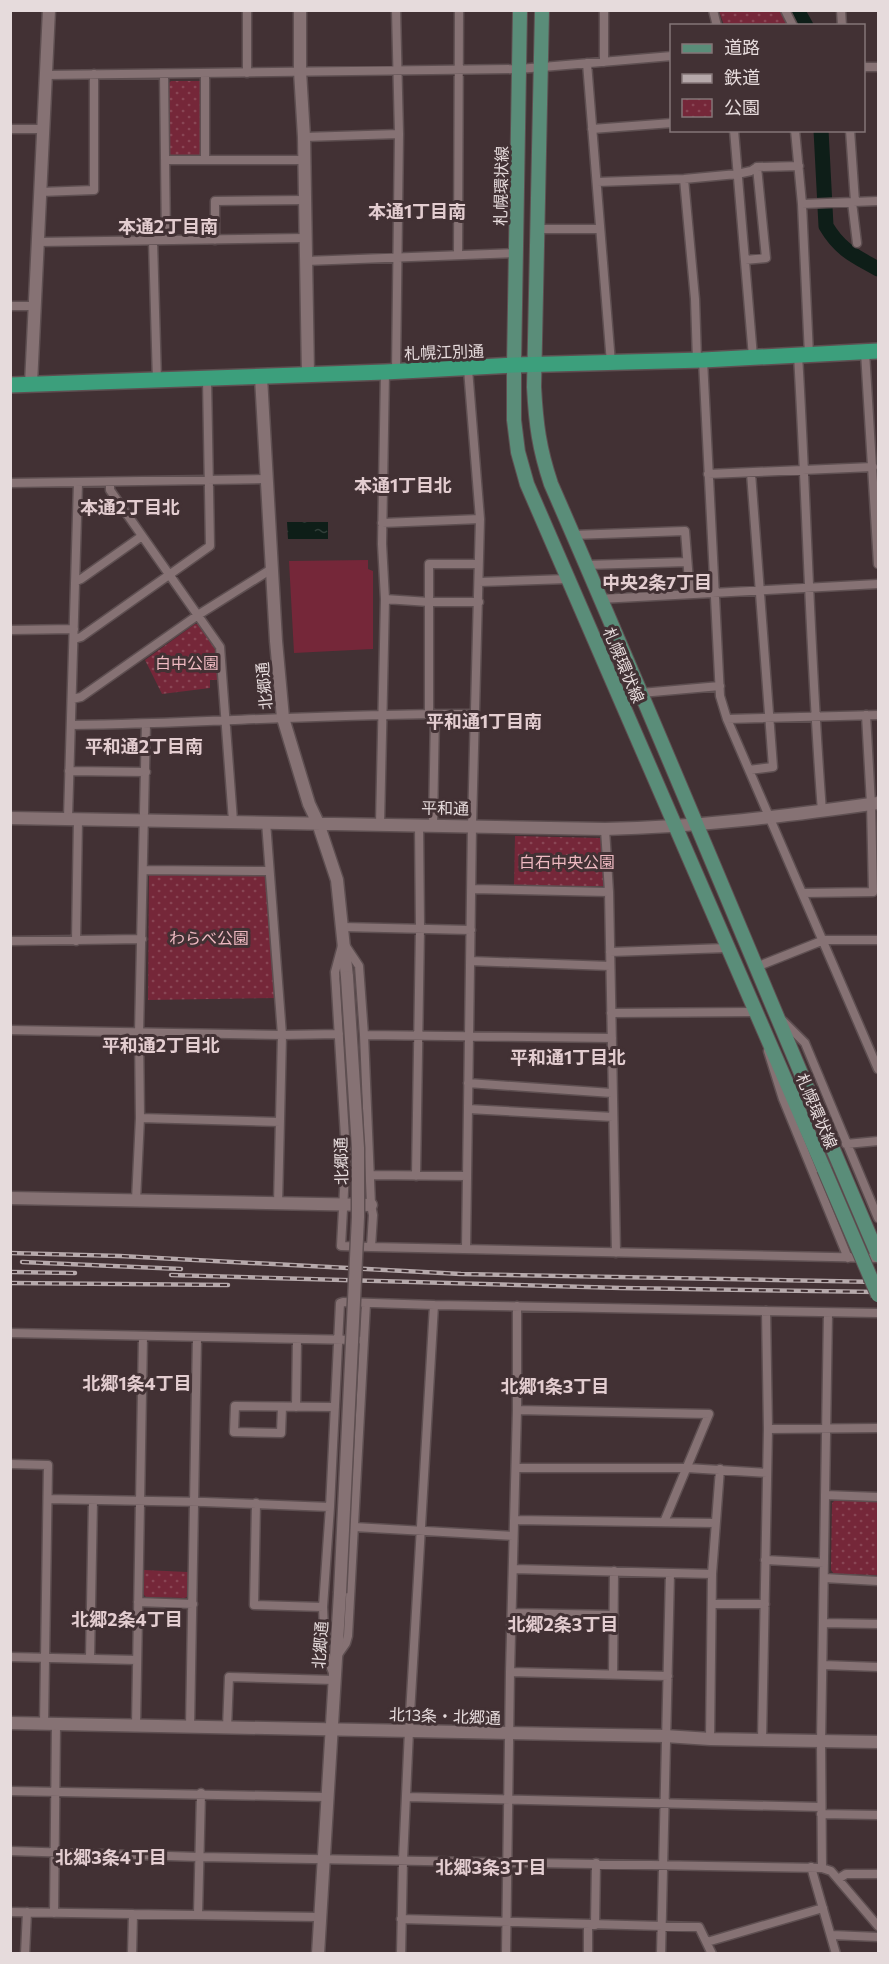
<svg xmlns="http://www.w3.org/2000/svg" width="889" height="1964" font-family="Commissioner,'Noto Sans JP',sans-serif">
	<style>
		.grass { fill: #752739 }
		.park { fill: url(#park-dots) }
		.water { fill: url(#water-ripples) }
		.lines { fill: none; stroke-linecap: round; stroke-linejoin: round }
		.river { stroke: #0e1e18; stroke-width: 15 }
		.street-casing { stroke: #5e4f51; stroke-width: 11 }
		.secondary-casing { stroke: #5e4f51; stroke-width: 15 }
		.primary-casing { stroke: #5e4f51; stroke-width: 16 }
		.highway-casing { stroke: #5e4f51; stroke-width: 18 }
		.street { stroke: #867274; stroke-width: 8 }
		.secondary { stroke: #867274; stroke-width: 12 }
		.primary { stroke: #5a8d79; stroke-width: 14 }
		.highway { stroke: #3c9f7c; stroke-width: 15 }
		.rail-casing { stroke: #b6a9ab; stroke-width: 4.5 }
		.rail { stroke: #423134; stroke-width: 2; stroke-dasharray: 7; stroke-linecap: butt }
		.secondary-bridge-casing { stroke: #5e4f51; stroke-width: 15; stroke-linecap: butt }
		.primary-bridge-casing { stroke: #5e4f51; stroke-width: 16; stroke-linecap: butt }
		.secondary-bridge { stroke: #867274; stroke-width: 12 }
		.primary-bridge { stroke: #5a8d79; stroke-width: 14 }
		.labels { text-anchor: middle; stroke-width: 6; stroke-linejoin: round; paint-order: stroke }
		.street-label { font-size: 16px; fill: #e6dbdc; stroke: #423134 }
		.park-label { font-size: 16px; fill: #eeb9c1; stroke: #423134 }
		.neighbourhood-label { font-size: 18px; font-weight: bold; fill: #e3cdd0; stroke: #423134 }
	</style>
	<defs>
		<pattern id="park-dots" width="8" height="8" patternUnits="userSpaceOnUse" patternTransform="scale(1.5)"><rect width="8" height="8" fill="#752739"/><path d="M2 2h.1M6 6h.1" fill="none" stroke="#894655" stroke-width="1.8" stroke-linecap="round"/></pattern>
		<pattern id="water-ripples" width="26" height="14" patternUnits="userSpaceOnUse" patternTransform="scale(1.5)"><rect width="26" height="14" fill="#0e1e18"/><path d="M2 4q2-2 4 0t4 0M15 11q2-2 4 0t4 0" fill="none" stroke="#313e39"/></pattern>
	</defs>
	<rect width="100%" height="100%" fill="#423134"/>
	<!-- grass -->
	<path class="grass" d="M368 560V569L373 571V649L294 653 289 561Z"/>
	<!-- park -->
	<path class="park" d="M719 11H780L788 25H724Z
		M171 81H200V155H171L168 153 169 83Z
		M195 624H199L216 648 219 680H210V688L162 694 145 660Z
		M515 836 600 838 603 844 604 886H514Z
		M149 874 264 876 266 879 276 998 148 1000Z
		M835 1500 878 1501V1575L834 1574 831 1570 832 1503Z
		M144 1570 188 1572V1596L185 1598 146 1597 143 1594Z"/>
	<!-- water -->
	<path class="water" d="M287 522H328V539H288Z"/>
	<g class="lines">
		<!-- river -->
		<path class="river" d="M797 10 806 26
			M821 130 826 226C840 250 855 256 878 269"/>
		<defs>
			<path id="street" d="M713 10 717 26
				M785 10 793 26
				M841 10 842 26
				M604 62V10
				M587 63 611 363
				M864 67H878
				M205 73V159
				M247 73V10
				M164 74 166 240
				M46 75 519 69 672 56
				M10 129H43
				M592 129 672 123
				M734 130 753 357
				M795 130 802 204 809 355
				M850 130 855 202
				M304 137 399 134
				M165 160H304
				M684 179 695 299 697 360
				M597 182 684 179 737 174 751 171 757 167 799 166
				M40 192 94 190V74
				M852 202 857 243
				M802 204 878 201
				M538 229H600
				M215 240V201L305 200
				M153 241 157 381
				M38 242 305 238
				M458 254 459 10
				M745 260 766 258 757 167
				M306 261 516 253
				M10 306H35
				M865 352 878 564
				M798 355C807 507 810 659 822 811
				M703 360 720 696 727 719 878 1069
				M396 372 399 134 396 10
				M708 474 873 467
				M110 482V490L220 647 233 821
				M10 483 266 479
				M382 523 480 519
				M572 535 685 531 690 594
				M585 565 687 562
				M76 581 81 579 142 536
				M479 582 568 579
				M385 599 429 602H479
				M600 599 878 584
				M10 630 74 629
				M74 639 81 637 210 546 207 379
				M641 693 720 686
				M72 699 81 697 198 615 273 568
				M429 714V564H478
				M727 719 878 715
				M71 725C206 723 340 713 475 714
				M749 770 773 767 751 473
				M69 771 146 772
				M68 818 78 483
				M266 822 282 1035 278 1204
				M380 824 385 599 382 544 385 372
				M433 824 435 714
				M605 829 609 892 616 1253
				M144 870 269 871
				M471 889 609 892
				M803 893 873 892 871 804 866 715
				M342 927 471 930
				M10 941 142 939
				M76 941 78 819
				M343 942 359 966 364 1035 371 1205 373 1215 371 1247 341 1246 346 1154 335 972Z
				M610 952 727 948
				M470 961 610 966
				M756 967 824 940H878
				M611 1013 756 1012
				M783 1021 805 1043 878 1218
				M10 1030 282 1035 339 1034
				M364 1035 612 1038
				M768 1051 783 1099 848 1258
				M468 1083 612 1093
				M468 1109 613 1117
				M140 1118 280 1122
				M846 1144 878 1141
				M371 1175 467 1176
				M416 1176 420 928 419 824
				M136 1200 140 1118 139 1033 146 724
				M371 1247 878 1258
				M466 1249 472 825 480 519 468 369
				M10 1333 357 1340
				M282 1407 281 1433 234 1432 235 1406 335 1407
				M296 1407 297 1339
				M517 1410 709 1414 664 1522
				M768 1429 878 1428
				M10 1464 48 1465 44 1724
				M516 1468H687L767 1473
				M825 1495 878 1497
				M48 1499 204 1502 330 1507
				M256 1503 254 1605 323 1607
				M514 1520 715 1523
				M354 1527 513 1536
				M765 1560 824 1563
				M513 1569 712 1574
				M824 1578 878 1581
				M138 1602 193 1604
				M712 1604H765
				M512 1613 614 1615
				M824 1623 878 1624
				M337 1656 346 1643 348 1636 366 1303
				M10 1657 137 1660
				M90 1658 93 1500
				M823 1665 878 1667
				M510 1672 668 1676
				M613 1674 614 1571
				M334 1675 325 1653 323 1607 330 1507 340 1303 343 1302 434 1305 878 1313
				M136 1726 143 1336
				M190 1727 197 1337
				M227 1728 229 1677 334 1680
				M710 1739 712 1574 720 1469
				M762 1740 768 1429 766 1311
				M10 1791 327 1797
				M406 1797 821 1807
				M821 1814 878 1815
				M10 1851 199 1857 822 1868 831 1871 878 1926
				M811 1867 836 1954
				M822 1868 821 1742 828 1313
				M838 1879 846 1874H878
				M10 1912 319 1917
				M54 1913 56 1725
				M198 1914 201 1793
				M401 1919 699 1927 712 1954
				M832 1935 878 1937
				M707 1942 823 1908
				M25 1954 27 1912
				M132 1954 133 1914
				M401 1954 403 1860 409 1731 434 1305
				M506 1954 510 1672 517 1410V1306
				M588 1954V1925H595L596 1863
				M661 1954 670 1573"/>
			<path id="secondary" d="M300 10V71L304 137 308 375
				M261 377 276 641 283 718 309 804 318 823 337 880 347 977
				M31 384 49 10
				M10 818 605 829C698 827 787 816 878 803
				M10 1198 371 1205
				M10 1723 665 1736 710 1739 878 1742
				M318 1954 340 1593"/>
			<path id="primary" d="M520 10 514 365V420L518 452 527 484 824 1169
				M542 10 534 387C536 424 539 448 551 484 663 740 768 998 878 1255"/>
			<path id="highway" d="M10 385 385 372 514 365 703 360 878 351"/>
		</defs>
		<!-- street casing -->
		<use href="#street" class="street-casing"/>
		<!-- secondary casing -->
		<use href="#secondary" class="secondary-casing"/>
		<!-- primary casing -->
		<use href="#primary" class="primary-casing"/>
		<!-- highway casing -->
		<use href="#highway" class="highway-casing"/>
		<!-- street -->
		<use href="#street" class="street"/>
		<!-- secondary -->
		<use href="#secondary" class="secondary"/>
		<!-- primary -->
		<use href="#primary" class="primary"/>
		<!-- highway -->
		<use href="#highway" class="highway"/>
		<defs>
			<path id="rail" d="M10 1253 120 1256 461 1274 878 1282
				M22 1262 181 1269
				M10 1272 75 1273
				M171 1275 621 1288 878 1292
				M10 1283 228 1285"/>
		</defs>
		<!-- rail casing -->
		<use href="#rail" class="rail-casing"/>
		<!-- rail -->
		<use href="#rail" class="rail"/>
		<defs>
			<path id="secondary-bridge" d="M340 1593 358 1217V1148L347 977"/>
			<path id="primary-bridge" d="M824 1169 878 1295"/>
		</defs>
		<!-- secondary-bridge casing -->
		<use href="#secondary-bridge" class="secondary-bridge-casing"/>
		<!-- primary-bridge casing -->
		<use href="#primary-bridge" class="primary-bridge-casing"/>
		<!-- secondary-bridge -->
		<use href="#secondary-bridge" class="secondary-bridge"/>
		<!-- primary-bridge -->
		<use href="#primary-bridge" class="primary-bridge"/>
	</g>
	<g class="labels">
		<!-- street labels -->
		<g class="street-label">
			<text transform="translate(501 186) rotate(-89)" y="6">札幌環状線</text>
			<text transform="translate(444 352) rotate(-2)" y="6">札幌江別通</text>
			<text transform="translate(624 665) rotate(67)" y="6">札幌環状線</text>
			<text transform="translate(264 686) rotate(-95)" y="6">北郷通</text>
			<text transform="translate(445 808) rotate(1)" y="6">平和通</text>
			<text transform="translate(817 1111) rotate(67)" y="6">札幌環状線</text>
			<text transform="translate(341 1161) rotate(-91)" y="6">北郷通</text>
			<text transform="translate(320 1645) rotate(-86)" y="6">北郷通</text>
			<text transform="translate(445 1716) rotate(2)" y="6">北13条・北郷通</text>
		</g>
		<!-- park labels -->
		<g class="park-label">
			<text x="187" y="669">白中公園</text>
			<text x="567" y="868">白石中央公園</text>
			<text x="209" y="944">わらべ公園</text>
		</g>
		<!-- neighbourhood labels -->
		<g class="neighbourhood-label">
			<text x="417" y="218">本通1丁目南</text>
			<text x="168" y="233">本通2丁目南</text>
			<text x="403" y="492">本通1丁目北</text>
			<text x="130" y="514">本通2丁目北</text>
			<text x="657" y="589">中央2条7丁目</text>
			<text x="484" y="728">平和通1丁目南</text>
			<text x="144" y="753">平和通2丁目南</text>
			<text x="161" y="1052">平和通2丁目北</text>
			<text x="568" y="1064">平和通1丁目北</text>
			<text x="137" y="1390">北郷1条4丁目</text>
			<text x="555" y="1393">北郷1条3丁目</text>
			<text x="127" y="1626">北郷2条4丁目</text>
			<text x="563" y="1631">北郷2条3丁目</text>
			<text x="111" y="1864">北郷3条4丁目</text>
			<text x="491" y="1874">北郷3条3丁目</text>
		</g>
	</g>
	<!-- border -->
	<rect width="889" height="1964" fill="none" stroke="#e6dbdc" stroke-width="24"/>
	<!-- legend -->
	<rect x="670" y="24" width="195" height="108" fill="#423134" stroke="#847577" stroke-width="1.5"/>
	<rect x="682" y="44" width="30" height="9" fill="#5a8d79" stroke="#847577" stroke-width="1.5"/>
	<text x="724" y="54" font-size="18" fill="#e6dbdc">道路</text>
	<rect x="682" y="74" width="30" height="9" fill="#b6a9ab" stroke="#847577" stroke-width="1.5"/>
	<text x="724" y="84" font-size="18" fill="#e6dbdc">鉄道</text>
	<rect x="682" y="99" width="30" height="18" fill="url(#park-dots)" stroke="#847577" stroke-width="1.5"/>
	<text x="724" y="114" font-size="18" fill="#e6dbdc">公園</text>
</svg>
